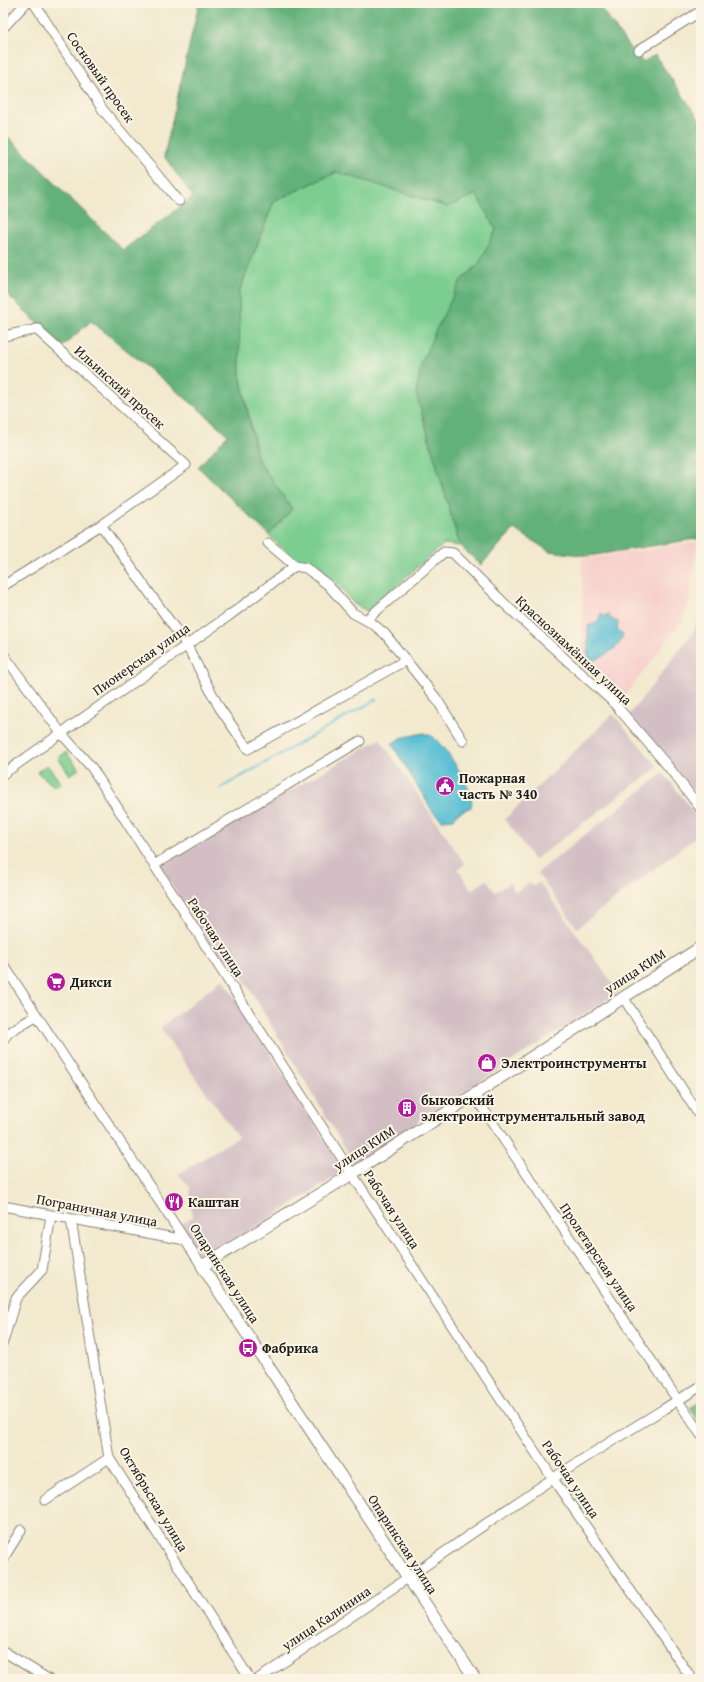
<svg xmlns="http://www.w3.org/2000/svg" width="704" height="1682" font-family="'Gentium Book Plus',serif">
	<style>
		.built { fill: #f7d0ce }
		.industrial { fill: #d2bec4 }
		.green { fill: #7bce90; stroke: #4c7556 }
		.forest { fill: #64b17a; stroke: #40664b }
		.water { fill: #55bdd3; stroke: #386c78 }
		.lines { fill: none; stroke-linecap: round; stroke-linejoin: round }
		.stream { stroke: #55bdd3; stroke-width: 2 }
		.minor-casing { stroke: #878275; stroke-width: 11 }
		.major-casing { stroke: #878275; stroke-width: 13 }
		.minor { stroke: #fff; stroke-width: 9 }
		.major { stroke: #fff; stroke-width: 11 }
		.labels { text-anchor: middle; stroke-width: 4; stroke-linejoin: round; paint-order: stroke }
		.street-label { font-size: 14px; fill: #1c1c1c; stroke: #fcf5e5 }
		.poi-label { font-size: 14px; font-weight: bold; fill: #1c1c1c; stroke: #fcf5e5; text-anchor: start }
	</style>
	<rect width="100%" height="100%" fill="#fcf5e5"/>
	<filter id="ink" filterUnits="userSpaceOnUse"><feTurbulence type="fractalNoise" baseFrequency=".025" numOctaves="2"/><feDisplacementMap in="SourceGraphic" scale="8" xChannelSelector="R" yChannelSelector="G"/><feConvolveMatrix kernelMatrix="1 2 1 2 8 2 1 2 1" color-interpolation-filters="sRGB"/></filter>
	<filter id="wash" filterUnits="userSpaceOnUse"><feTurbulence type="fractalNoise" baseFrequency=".012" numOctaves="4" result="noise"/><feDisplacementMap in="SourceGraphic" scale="16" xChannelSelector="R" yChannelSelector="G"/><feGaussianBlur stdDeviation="0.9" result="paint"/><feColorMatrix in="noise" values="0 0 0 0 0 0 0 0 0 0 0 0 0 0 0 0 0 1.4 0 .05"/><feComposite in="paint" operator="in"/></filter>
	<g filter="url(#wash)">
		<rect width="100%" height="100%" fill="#f2e9ce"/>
		<!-- built -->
		<path class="built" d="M698 542 689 603 681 622 624 697 583 664 582 559Z"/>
		<!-- industrial -->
		<path class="industrial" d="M701 611V799L629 715 693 633Z
			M613 714 658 767 534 860 505 819Z
			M380 739 465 864 458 869 471 890 487 880 495 892 510 883 515 892 530 882 533 886 539 882 619 992 354 1163 230 956 221 962 160 866Z
			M663 773 701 821V833L577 928 537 873Z
			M223 979 344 1171 203 1261 180 1225 192 1217 190 1188 179 1174 238 1137 160 1028Z"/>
		<!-- green -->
		<path class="green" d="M337 172 448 207 476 194 496 230 478 265 461 280 450 305 416 393 460 546 444 544 367 611 354 604 334 580 311 563 295 561 269 535 292 509 259 461 240 375 239 292 274 201Z
			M66 752 79 769 70 775 58 758Z
			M47 765 61 783 55 787 37 772Z"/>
		<!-- forest -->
		<path class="forest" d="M199 3H597L632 51 643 62 655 55 701 122V538L588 556 549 551 514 529 481 565 460 546 416 393 421 364 434 334 461 280 478 265 496 230 476 194 448 207 337 172 274 201 239 292 240 375 257 459 292 509 269 535 198 467 228 435 201 411 91 321 63 346 43 329 3 290V132L123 250 193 197 164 156Z
			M701 1401V1425L690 1408Z"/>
		<!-- water -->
		<path class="water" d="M601 613 604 616 609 614V618L618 622 617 629 623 635C619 649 607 653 595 660L588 658V626L598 622Z
			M424 733C427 734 430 735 433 737 445 746 477 793 471 807L456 814 454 819 442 820 433 812 392 744 400 738Z"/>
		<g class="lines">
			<!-- stream -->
			<path class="stream" d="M221 788 377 699"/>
		</g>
	</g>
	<g filter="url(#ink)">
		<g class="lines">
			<defs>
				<path id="minor" d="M34 3 103 110 179 201
					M3 28 26 3
					M639 50 701 11
					M3 336 39 329
					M101 525 186 644 219 707 248 749 406 660
					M268 543 295 566 306 568 328 585 353 613 373 624 385 634 436 698 463 741
					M3 586 101 525 186 465 36 329
					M366 620 444 552 453 553 509 608 613 702 667 765 701 809
					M3 654 61 733 92 768 352 1174 553 1479 692 1679
					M3 774 230 615 295 566
					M154 865 360 741
					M3 964 202 1266
					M623 997 701 1118
					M3 1040 9 1032 36 1016
					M474 1095 701 1435
					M3 1206 185 1240
					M71 1219 109 1458 250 1679
					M3 1342 16 1298 42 1270 51 1216
					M45 1500 109 1458
					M3 1559 21 1530
					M3 1651 48 1679
					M258 1679C358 1614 453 1545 552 1479 601 1447 651 1417 701 1386"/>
				<path id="major" d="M475 1679 202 1266 352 1174 701 947"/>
			</defs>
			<!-- minor casing -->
			<use href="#minor" class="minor-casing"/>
			<!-- major casing -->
			<use href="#major" class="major-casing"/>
			<!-- minor -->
			<use href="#minor" class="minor"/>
			<!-- major -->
			<use href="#major" class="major"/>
		</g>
	</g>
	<!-- icons -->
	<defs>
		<symbol id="civic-disc" viewBox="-11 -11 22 22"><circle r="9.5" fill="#b5179e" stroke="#fcf5e5"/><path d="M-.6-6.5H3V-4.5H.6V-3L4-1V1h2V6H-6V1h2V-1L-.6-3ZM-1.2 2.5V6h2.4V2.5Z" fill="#fff"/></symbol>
		<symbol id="supermarket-disc" viewBox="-11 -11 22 22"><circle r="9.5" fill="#b5179e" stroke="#fcf5e5"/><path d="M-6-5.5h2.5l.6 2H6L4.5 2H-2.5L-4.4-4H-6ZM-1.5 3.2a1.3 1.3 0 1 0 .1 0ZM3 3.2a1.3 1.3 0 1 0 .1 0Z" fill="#fff"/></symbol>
		<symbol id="shop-disc" viewBox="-11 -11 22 22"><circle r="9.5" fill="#b5179e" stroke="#fcf5e5"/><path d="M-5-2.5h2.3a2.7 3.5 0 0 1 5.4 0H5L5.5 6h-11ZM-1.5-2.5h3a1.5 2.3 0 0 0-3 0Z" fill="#fff"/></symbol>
		<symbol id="building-disc" viewBox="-11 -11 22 22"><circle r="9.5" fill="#b5179e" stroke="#fcf5e5"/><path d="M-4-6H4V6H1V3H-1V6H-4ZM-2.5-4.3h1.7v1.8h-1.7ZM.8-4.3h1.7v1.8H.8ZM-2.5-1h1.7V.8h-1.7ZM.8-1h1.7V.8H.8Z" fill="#fff"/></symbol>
		<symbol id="restaurant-disc" viewBox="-11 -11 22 22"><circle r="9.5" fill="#b5179e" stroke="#fcf5e5"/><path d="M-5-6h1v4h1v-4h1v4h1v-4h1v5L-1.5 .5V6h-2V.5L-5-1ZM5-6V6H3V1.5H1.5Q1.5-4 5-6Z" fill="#fff"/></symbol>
		<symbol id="bus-disc" viewBox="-11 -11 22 22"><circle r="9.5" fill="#b5179e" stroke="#fcf5e5"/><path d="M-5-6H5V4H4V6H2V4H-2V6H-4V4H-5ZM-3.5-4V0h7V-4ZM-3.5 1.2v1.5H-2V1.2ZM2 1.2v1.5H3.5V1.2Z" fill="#fff"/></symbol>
	</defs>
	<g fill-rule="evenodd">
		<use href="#civic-disc" x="434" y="775" width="22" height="22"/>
		<use href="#supermarket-disc" x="45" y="971" width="22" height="22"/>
		<use href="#shop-disc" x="476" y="1052" width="22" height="22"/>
		<use href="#building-disc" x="396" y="1097" width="22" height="22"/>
		<use href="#restaurant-disc" x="163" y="1191" width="22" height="22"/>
		<use href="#bus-disc" x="237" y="1337" width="22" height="22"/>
	</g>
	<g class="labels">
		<!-- street labels -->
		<g class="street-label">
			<text transform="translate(101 77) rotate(55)" y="5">Сосновый просек</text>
			<text transform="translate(120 387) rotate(42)" y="5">Ильинский просек</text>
			<text transform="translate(574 650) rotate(43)" y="5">Краснознамённая улица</text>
			<text transform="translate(141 659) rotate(-35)" y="5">Пионерская улица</text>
			<text transform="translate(216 937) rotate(57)" y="5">Рабочая улица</text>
			<text transform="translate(635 971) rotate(-33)" y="5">улица КИМ</text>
			<text transform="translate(364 1148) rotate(-33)" y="5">улица КИМ</text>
			<text transform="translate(392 1209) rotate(57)" y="5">Рабочая улица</text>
			<text transform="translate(97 1210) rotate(11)" y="5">Пограничная улица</text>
			<text transform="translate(599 1257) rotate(56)" y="5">Пролетарская улица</text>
			<text transform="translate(225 1273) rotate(57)" y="5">Опаринская улица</text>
			<text transform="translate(571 1479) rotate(56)" y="5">Рабочая улица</text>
			<text transform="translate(154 1499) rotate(59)" y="5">Октябрьская улица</text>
			<text transform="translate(403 1544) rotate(57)" y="5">Опаринская улица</text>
			<text transform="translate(326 1618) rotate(-34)" y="5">улица Калинина</text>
		</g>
		<!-- poi labels -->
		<g class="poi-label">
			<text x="459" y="783">Пожарная<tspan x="459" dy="16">часть № 340</tspan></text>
			<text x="70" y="987">Дикси</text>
			<text x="501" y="1068">Электроинструменты</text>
			<text x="421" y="1105">быковский<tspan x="421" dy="16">электроинструментальный завод</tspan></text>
			<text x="188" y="1207">Каштан</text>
			<text x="262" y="1353">Фабрика</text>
		</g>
	</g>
	<!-- margin -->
	<rect width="704" height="1682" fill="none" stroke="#fcf5e5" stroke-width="16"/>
</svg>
